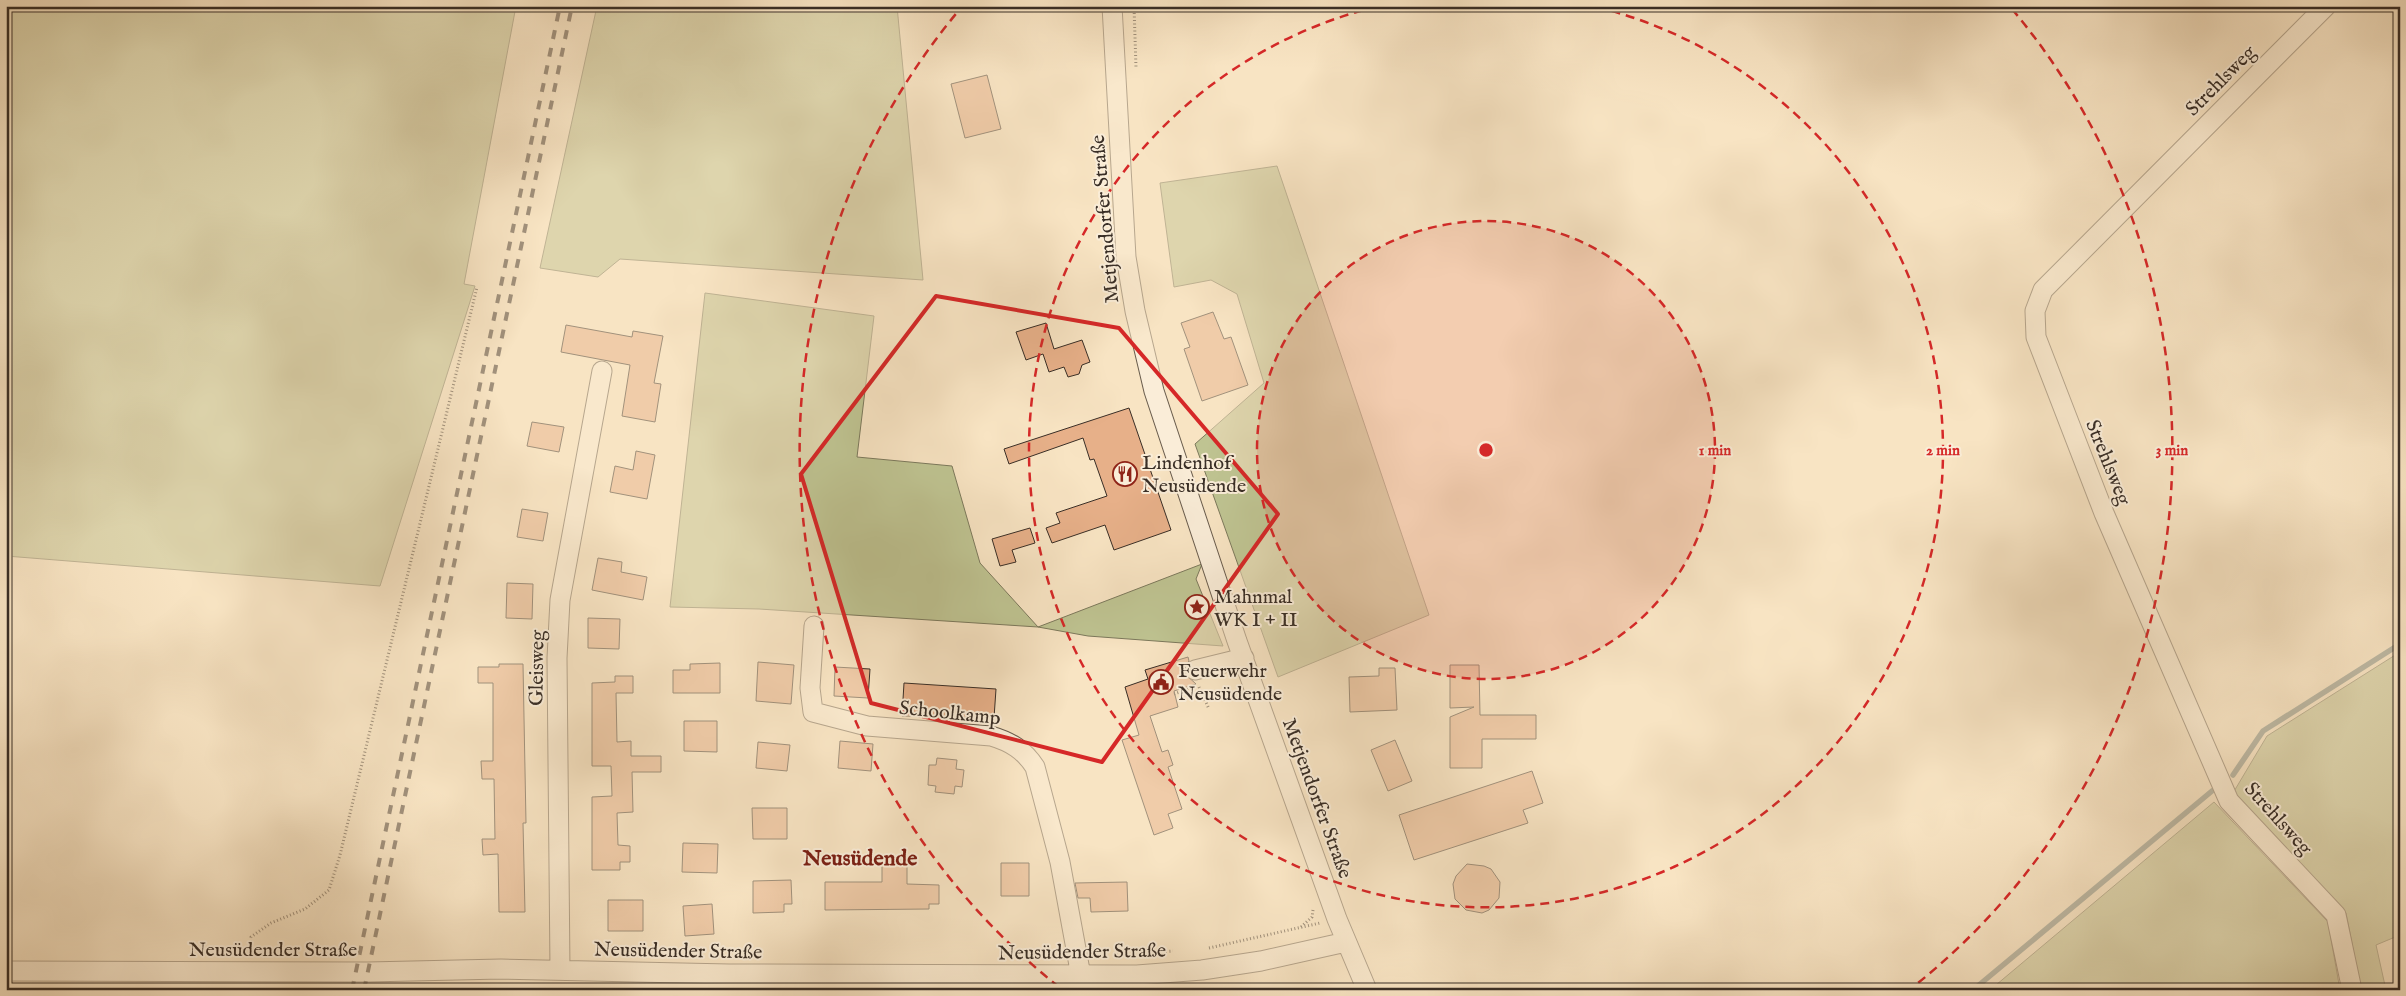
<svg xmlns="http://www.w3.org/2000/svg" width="2406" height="996" font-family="'IM FELL English',serif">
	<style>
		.green { fill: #bfc492; stroke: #7c795c }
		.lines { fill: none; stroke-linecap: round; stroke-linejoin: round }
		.stream { stroke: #75847c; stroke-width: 5.5 }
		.building { fill: #e7b089; stroke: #392e26 }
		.minor-casing { stroke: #695c4d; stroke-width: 21 }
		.path { stroke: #392e26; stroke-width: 3; stroke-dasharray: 1 2.5; stroke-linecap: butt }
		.minor { stroke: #faedd8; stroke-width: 19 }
		.rail { stroke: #392e26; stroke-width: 4; stroke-dasharray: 9 9; stroke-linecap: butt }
		.marked { fill: none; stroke: #d62828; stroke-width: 4; stroke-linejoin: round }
		.ring { fill: none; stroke: #d62828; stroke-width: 2.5; stroke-dasharray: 9 6 }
		.labels { text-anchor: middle; stroke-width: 4; stroke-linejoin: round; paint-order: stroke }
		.street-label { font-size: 20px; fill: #392e26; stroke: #faedd8 }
		.poi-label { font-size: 20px; fill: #392e26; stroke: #faedd8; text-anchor: start }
		.quarter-label { font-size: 22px; font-weight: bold; fill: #7a1f14; stroke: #faedd8 }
		.centre { fill: #d62828; stroke: #faedd8; stroke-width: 2.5 }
		.ring-label { font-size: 15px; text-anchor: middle; font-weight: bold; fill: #d62828; stroke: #faedd8; stroke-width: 4; stroke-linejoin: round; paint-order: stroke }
	</style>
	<rect width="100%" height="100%" fill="#f8e4c3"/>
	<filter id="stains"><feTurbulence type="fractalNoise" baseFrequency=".004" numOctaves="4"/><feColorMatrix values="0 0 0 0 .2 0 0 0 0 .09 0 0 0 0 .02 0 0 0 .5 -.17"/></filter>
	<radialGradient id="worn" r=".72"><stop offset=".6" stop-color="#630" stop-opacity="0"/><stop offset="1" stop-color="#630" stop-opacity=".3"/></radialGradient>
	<!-- green -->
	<path class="green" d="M6 6H516L464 284 475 286 380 586 6 556Z
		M597 6H897L923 280 620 259 598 277 540 268Z
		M1277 166 1429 615 1278 677 1195 444 1264 383 1237 294 1211 280 1174 287 1160 183Z
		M705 293 874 316 857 457 952 466 980 563 1038 627 1202 564 1196 579 1223 646 1088 636 1038 627 759 609 670 607Z
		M2400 652V935L2376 945 2386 990H2361L2346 913 2233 793 2267 736Z
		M2214 802 2328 922 2340 990H1990Z
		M916 987 1064 990H916Z"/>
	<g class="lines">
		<!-- stream -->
		<path class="stream" d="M2233 775 2263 731 2400 644
			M1973 990 2212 791"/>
	</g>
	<!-- building -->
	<path class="building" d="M987 75 1001 129 965 138 951 84Z
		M1213 312 1224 339 1231 337 1248 385 1202 401 1184 349 1190 347 1181 323Z
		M1046 323 1054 349 1082 340 1090 362 1082 365 1079 374 1068 377 1064 367 1049 372 1043 354 1026 360 1016 332Z
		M566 325 632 337 633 331 663 336 654 383 661 384 655 422 622 416 630 365 561 352Z
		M1129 408 1171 530 1114 550 1105 525 1052 543 1046 528 1060 523 1056 513 1107 496 1094 459 1090 460 1083 438 1009 464 1004 449Z
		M532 422 564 427 559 452 527 446Z
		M636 451 655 455 647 499 610 492 615 466 633 470Z
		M522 509 548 513 543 541 517 537Z
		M1030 528 1035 543 1012 550 1016 562 1000 566 992 539Z
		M598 558 622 562 621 572 647 577 643 600 592 590Z
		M507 583 533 584 532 619 506 618Z
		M588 618 620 619 619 649 588 648Z
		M1188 657 1189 661 1184 666V673L1196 684 1174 691 1178 707 1150 716 1162 752 1168 750 1173 765 1168 767 1182 809 1168 814 1173 828 1154 835 1122 740 1139 735 1125 687 1148 679 1145 670Z
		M758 662 794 665 791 704 756 701Z
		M720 663V693H673V670H690V664Z
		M499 664H523L526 823H523L525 912H499L498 854 483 855 482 839H495L494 779H482L481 761H493V683H478V667H499Z
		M1450 665H1479L1480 715H1536V739H1482V768H1450V717L1474 707 1450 708Z
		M835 667 870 669 868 698 834 696Z
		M1379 668H1395L1397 710 1350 712 1349 677 1379 676Z
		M615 676H633V693H616L617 742 631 741V756H661V772H632L633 812 617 813 618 845 630 846V862H620V870H592V797L612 796 611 766H592V683L615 682Z
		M904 683 996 689 994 718 902 716Z
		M684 721H717V752L684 751Z
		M1395 740 1412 781 1388 791 1371 750Z
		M840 741 873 744 871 771 838 768Z
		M758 742 790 745 787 771 756 768Z
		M937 758 957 760 956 769 964 770 962 787 955 786 954 794 935 792 936 786 928 785 929 765H936Z
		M1532 771 1543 803 1523 810 1528 823 1414 860 1399 815Z
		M752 808H787V839H753Z
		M683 843 718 844 717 873 682 872Z
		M882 859H907V884L939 885V904H929V909L825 910V882H882Z
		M1001 863H1029V896H1001Z
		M1467 864 1484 866 1491 869 1500 882 1499 898 1489 910 1482 913 1466 910 1455 899 1453 884 1456 876Z
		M791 880 792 904H784V912L753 913V881Z
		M1127 882 1128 911 1091 912 1090 898H1078L1075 883Z
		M608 900H643V931H608Z
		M712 904 714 934 685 936 683 906Z"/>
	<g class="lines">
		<defs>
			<path id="minor" d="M1112 6 1126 257 1135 311 1154 391 1237 641 1337 919 1367 990
				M2326 6 2043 290 2035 311 2036 337 2104 513 2229 801 2336 915 2352 990
				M814 626 810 688 813 712 867 726 991 736C1011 742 1024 750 1035 767L1060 862 1081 976
				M1195 670 1244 658
				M560 970 557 658 560 600 602 371
				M6 971 368 972 501 969 729 974 1137 975 1202 970 1261 961 1346 942"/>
		</defs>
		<!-- minor casing -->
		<use href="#minor" class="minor-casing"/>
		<!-- path -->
		<path class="path" d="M1134 6 1136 68
			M1199 687 1209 709
			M1174 694 1191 688
			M1301 927 1312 917 1313 910
			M1209 948 1320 923
			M1117 954 1173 951
			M249 955 251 937 271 923 305 909 329 890 340 855 477 287"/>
		<!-- minor -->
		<use href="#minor" class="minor"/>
		<!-- rail -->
		<path class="rail" d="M352 990 560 6
			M364 990 572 6"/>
	</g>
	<!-- marked area -->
	<path d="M0 0H2406V996H0ZM936 296 1119 328 1278 514 1102 762 871 703 801 474Z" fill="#f8e4c3" fill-opacity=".55" fill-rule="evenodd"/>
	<path class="marked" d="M936 296 1119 328 1278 514 1102 762 871 703 801 474Z"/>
	<!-- distance rings -->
	<circle cx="1486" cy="450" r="229" fill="#d62828" fill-opacity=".12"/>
	<g class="ring">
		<circle cx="1486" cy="450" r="229"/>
		<path d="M1597 7A457 457 0 1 1 1375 7"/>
		<path d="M1059 987A686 686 0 0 1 960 9M2012 9A686 686 0 0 1 1913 987"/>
	</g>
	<!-- icons -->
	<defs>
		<symbol id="restaurant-ring" viewBox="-11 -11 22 22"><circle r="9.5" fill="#faedd8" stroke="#8f2418" stroke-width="1.5"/><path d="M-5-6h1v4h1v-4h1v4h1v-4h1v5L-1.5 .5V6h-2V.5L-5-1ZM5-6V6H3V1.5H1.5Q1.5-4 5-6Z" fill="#8f2418"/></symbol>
		<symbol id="sight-ring" viewBox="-11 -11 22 22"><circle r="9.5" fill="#faedd8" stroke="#8f2418" stroke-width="1.5"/><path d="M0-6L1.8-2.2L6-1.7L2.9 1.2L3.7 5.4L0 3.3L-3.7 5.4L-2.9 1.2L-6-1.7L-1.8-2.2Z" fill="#8f2418"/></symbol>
		<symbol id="civic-ring" viewBox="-11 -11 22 22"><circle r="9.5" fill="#faedd8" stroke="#8f2418" stroke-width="1.5"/><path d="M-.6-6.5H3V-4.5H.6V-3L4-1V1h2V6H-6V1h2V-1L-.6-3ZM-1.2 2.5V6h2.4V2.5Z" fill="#8f2418"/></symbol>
	</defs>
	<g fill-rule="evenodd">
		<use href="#restaurant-ring" x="1111" y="460" width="28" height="28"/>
		<use href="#sight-ring" x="1183" y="593" width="28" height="28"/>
		<use href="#civic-ring" x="1147" y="668" width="28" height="28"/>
	</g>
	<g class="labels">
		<!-- street labels -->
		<g class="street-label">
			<text transform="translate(2220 80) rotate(-45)" y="7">Strehlsweg</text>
			<text transform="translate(1104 219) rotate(-95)" y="7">Metjendorfer Straße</text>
			<text transform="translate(2109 462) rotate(68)" y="7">Strehlsweg</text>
			<text transform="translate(536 668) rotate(-89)" y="7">Gleisweg</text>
			<text transform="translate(950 712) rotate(6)" y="7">Schoolkamp</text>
			<text transform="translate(1318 798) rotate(70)" y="7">Metjendorfer Straße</text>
			<text transform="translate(2279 818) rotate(48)" y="7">Strehlsweg</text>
			<text x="273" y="956">Neusüdender Straße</text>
			<text transform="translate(678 950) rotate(1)" y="7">Neusüdender Straße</text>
			<text transform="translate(1082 951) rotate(-1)" y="7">Neusüdender Straße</text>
		</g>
		<!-- poi labels -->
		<g class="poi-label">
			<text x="1142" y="469">Lindenhof<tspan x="1142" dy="23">Neusüdende</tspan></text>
			<text x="1214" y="603">Mahnmal<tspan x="1214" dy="23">WK I + II</tspan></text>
			<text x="1178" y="677">Feuerwehr<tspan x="1178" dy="23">Neusüdende</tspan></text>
		</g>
		<!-- quarter labels -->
		<g class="quarter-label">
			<text x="860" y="865">Neusüdende</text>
		</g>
	</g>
	<circle cx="1486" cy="450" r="8" class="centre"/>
	<g class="ring-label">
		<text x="1715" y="455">1 min</text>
		<text x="1943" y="455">2 min</text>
		<text x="2172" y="455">3 min</text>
	</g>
	<!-- margin -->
	<rect width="2406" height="996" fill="none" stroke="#f8e4c3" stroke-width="25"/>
	<rect x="8" y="8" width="2391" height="981" fill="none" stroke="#392e26" stroke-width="2.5"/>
	<rect x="12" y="12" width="2381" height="971" fill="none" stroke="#392e26"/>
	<rect width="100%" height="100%" filter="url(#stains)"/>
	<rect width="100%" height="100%" fill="url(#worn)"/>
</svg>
